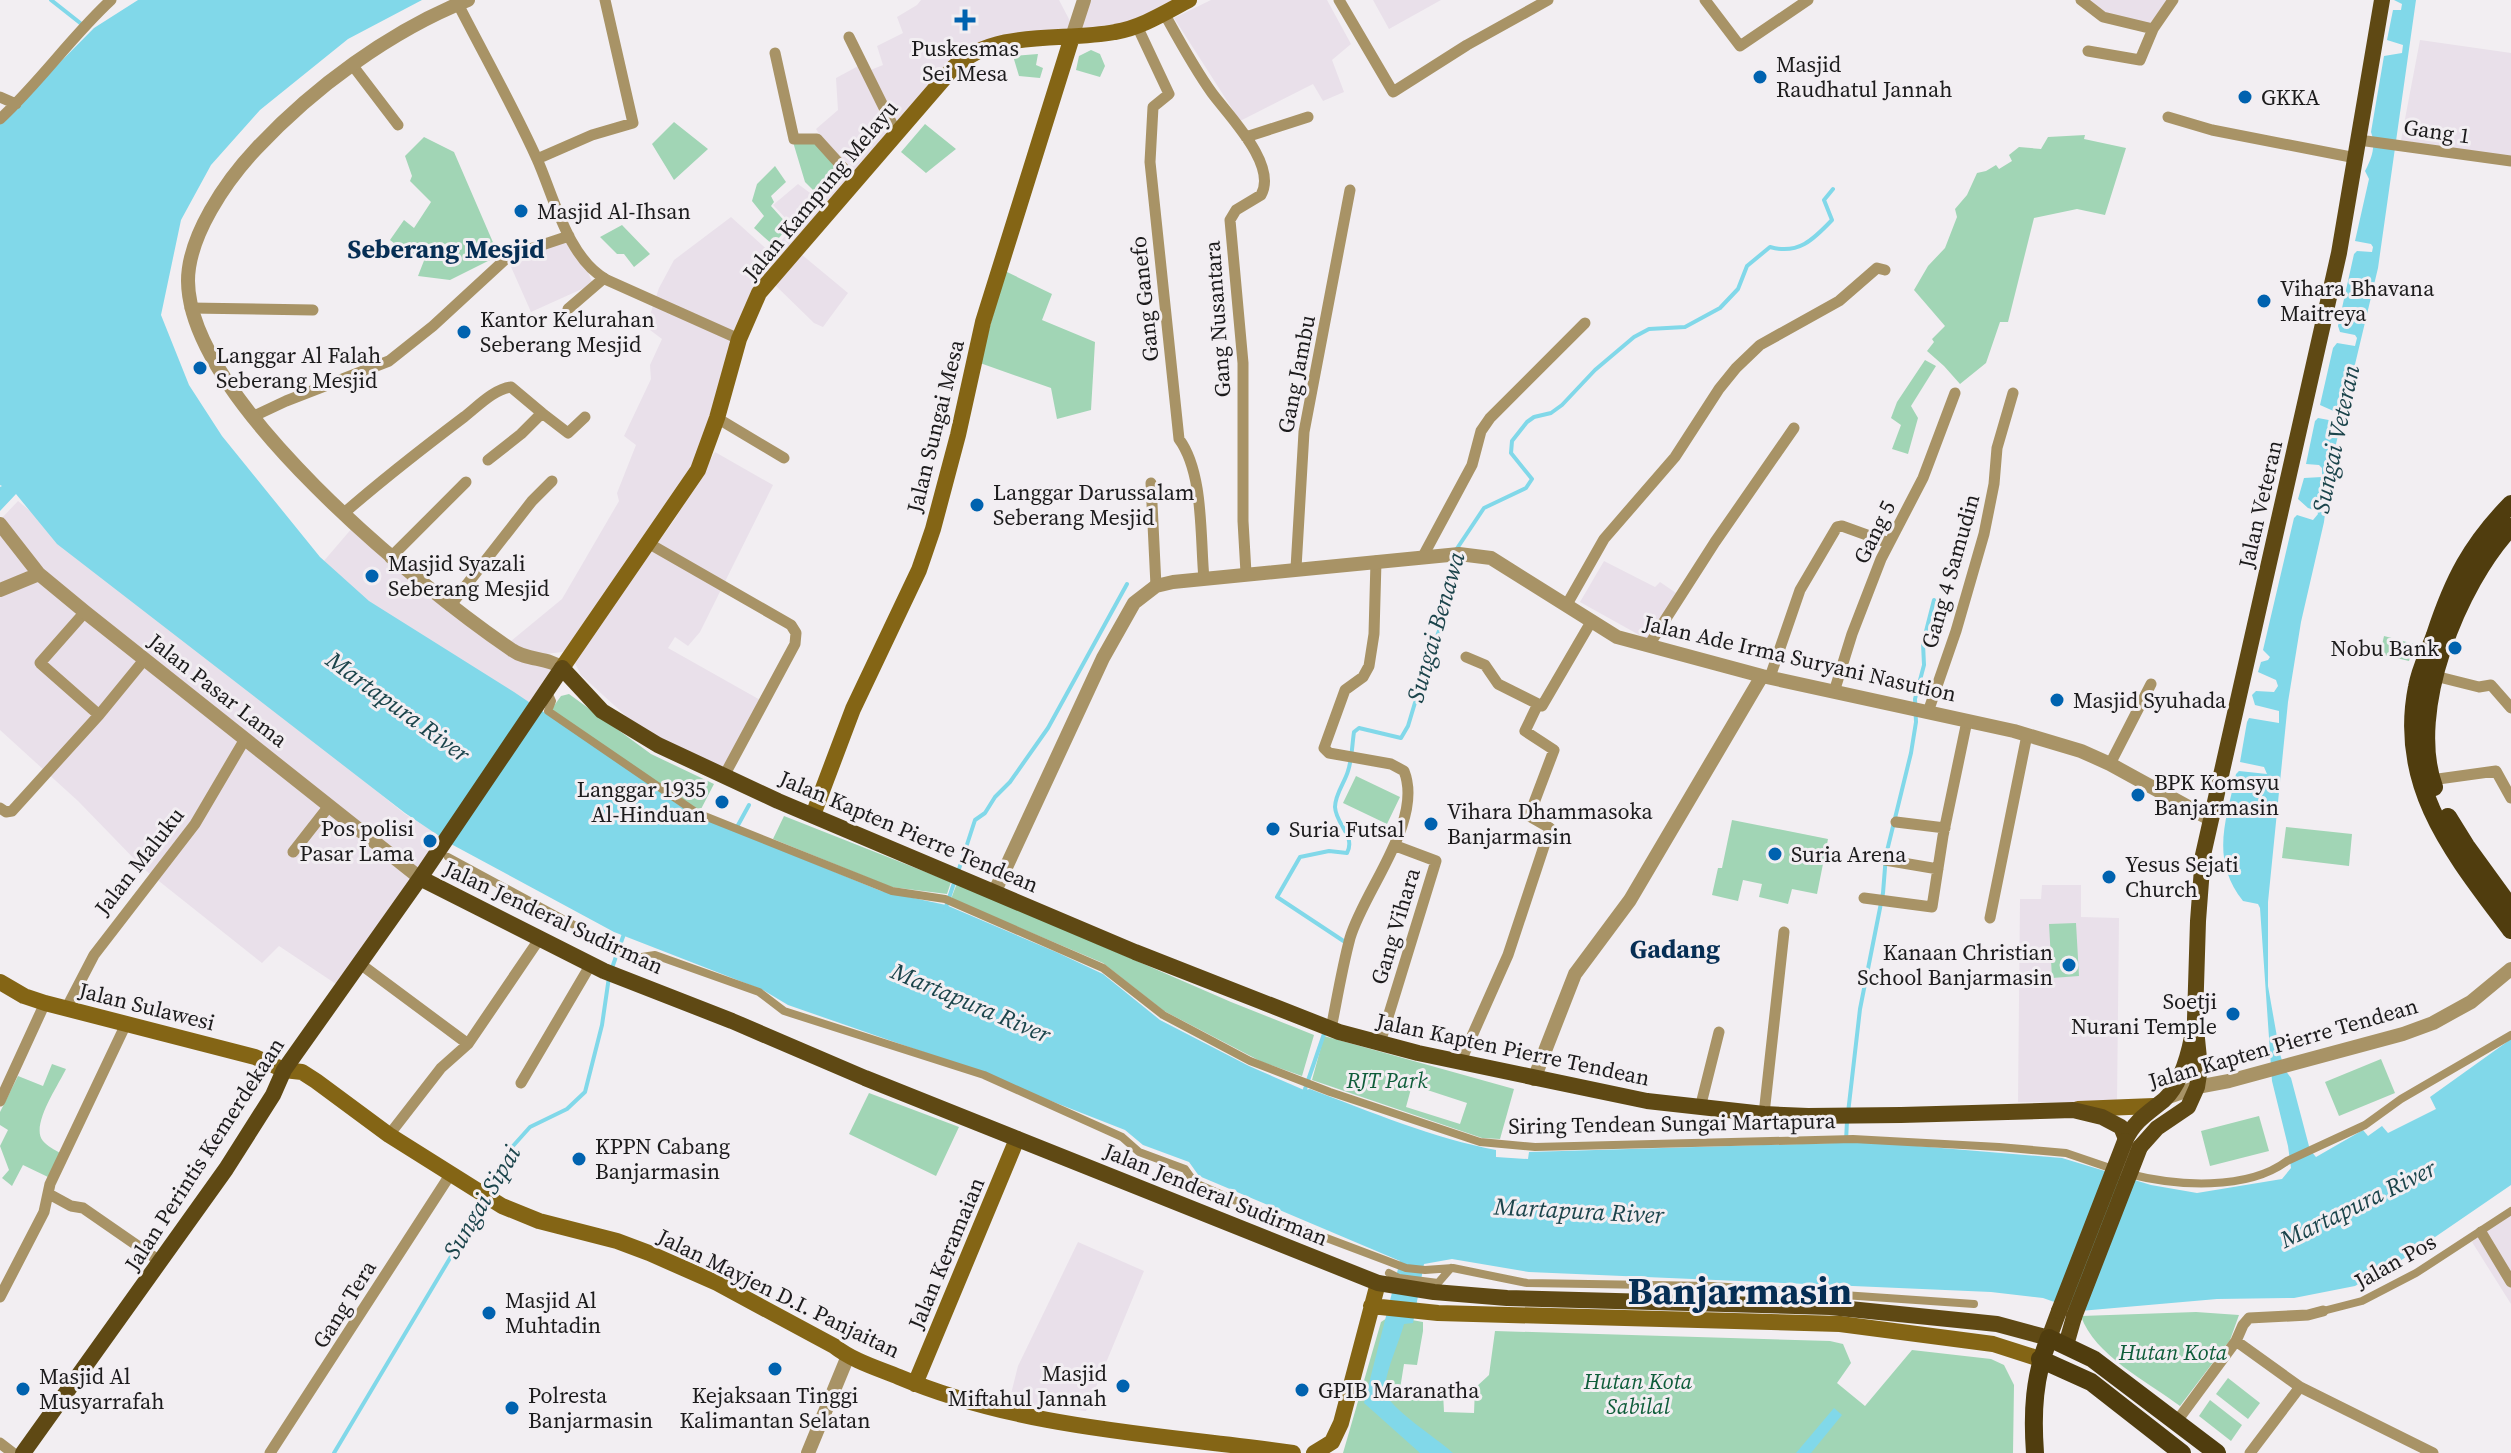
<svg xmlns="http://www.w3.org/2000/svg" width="2511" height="1453" font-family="'Source Serif 4',serif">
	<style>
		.built { fill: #e9e0ea }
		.green { fill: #a1d5b5; fill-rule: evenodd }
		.water { fill: #81d8e9 }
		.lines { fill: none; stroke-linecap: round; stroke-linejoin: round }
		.stream { stroke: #81d8e9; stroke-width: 4 }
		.pedestrian { stroke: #a89366; stroke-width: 8 }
		.minor { stroke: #a89366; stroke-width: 11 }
		.tertiary { stroke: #a89366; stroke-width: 14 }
		.secondary { stroke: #846515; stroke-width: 16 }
		.primary { stroke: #5f4914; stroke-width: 16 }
		.trunk { stroke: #503d0e; stroke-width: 18 }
		.primary-bridge { stroke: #5f4914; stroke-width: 16 }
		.poi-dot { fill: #0062af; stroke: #f2eef2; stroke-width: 3 }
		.labels { text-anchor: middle; stroke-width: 6; stroke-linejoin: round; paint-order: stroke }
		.poi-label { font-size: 22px; fill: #1c1b1c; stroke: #f2eef2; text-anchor: start }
		.street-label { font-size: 22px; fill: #1c1b1c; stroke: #f2eef2 }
		.park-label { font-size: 22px; font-style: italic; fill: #0f5d3a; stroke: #f2eef2 }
		.water-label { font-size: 24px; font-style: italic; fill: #1b444b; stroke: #f2eef2 }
		.quarter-label { font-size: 26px; font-weight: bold; fill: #062e54; stroke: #f2eef2 }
		.town-label { font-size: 38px; font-weight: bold; fill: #062e54; stroke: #f2eef2 }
	</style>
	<rect width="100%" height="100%" fill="#f2eef2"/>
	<!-- built -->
	<path class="built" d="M921 0H1059L1071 23 1068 29 975 45 774 265 690 468 573 644 562 652 529 656 511 641 562 599 619 501 617 493 636 445 624 436 651 379 650 365 662 339 646 327 659 288 674 260 731 217 771 253 793 226 773 205 798 184 821 201 831 185 827 179 840 167 816 129 838 110 836 78 862 64 868 71 883 65 877 46 903 33 897 17 917 5Z
		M1085 0H1181L1148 17 1077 33Z
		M1211 0H1327L1351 44 1332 60 1344 92 1323 101 1313 84 1240 121 1174 18Z
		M1373 0H1441L1389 29Z
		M2083 0H2167L2148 27 2103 16Z
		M2420 40 2511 53V159L2401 140Z
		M568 241 585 265 593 284 531 312 508 260Z
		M801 254 848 293 823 327 814 323 774 284Z
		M715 452 773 485 700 632 688 646 675 637 668 648 762 701 724 769 638 727 581 675 575 663 579 651 675 519Z
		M18 501 405 814 443 837 336 984 279 946 262 963 145 870 78 801 0 730V520Z
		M353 527 494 646 518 659 556 663 522 713 311 576Z
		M1604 561 1655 587 1660 582 1679 595 1650 641 1580 602Z
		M2042 885H2081V917L2119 918 2117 1103 2018 1102 2020 899H2041Z
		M2511 1209V1304L2472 1242Z
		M1078 1242 1144 1271 1086 1411 1009 1402 1018 1366Z"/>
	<!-- green -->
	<path class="green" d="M1091 50 1100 54 1105 66 1100 77 1076 70 1079 56Z
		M1038 54 1036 65 1043 68 1040 78 1019 76 1013 56Z
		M674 122 708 149 674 180 652 144Z
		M925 124 956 149 926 173 901 152Z
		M2085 135 2084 139 2126 148 2105 215 2077 209 2034 218 2008 322H2000L1986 363 1960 384 1944 366 1927 351 1934 342 1932 339 1945 326 1914 290 1928 266 1945 248 1957 217 1955 209 1967 195 1977 173 1986 171 1996 165 1999 169 2012 161 2009 155 2019 147 2041 149 2048 137Z
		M424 137 454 152 495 247 490 260 450 280 418 276 425 258 403 250 390 240 404 220 414 228 431 202 410 181 412 176 405 156Z
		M793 142H815L830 153 834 169 824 180 827 188 821 198 805 182Z
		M775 166 786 182 771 196 774 202 771 206 789 226 773 245 754 228 764 216 752 201 757 184Z
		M622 225 650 254 634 267 624 254H617L600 237Z
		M1005 271 1052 294 1042 320 1095 342 1091 410 1057 419 1051 388 980 363Z
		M1925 360 1936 366 1911 406 1918 418 1908 454 1892 449 1901 425 1891 418 1897 402Z
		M2384 636 2414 644 2409 661 2380 654Z
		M569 694 651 754 714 784 700 811 551 710 561 696Z
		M1356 776 1400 797 1387 824 1343 803Z
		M784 816 951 882 947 894 891 887 773 839Z
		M1732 820 1828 839 1817 894 1792 889 1788 904 1759 897 1762 884 1743 880 1738 901 1712 895 1718 868H1722Z
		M2286 827 2352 834 2349 866 2282 858Z
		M957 883 1231 1002 1314 1035 1302 1076 1262 1062 1164 1011 1103 963 951 899Z
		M2076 923 2079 976 2052 978 2049 924Z
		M1324 1036 1514 1089 1500 1139 1482 1138 1312 1080ZM1412 1085 1467 1103 1460 1124 1406 1107Z
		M2381 1059 2395 1093 2339 1116 2325 1082Z
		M52 1064 66 1069C58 1086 30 1126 43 1141 47 1146 55 1150 60 1153L48 1177 23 1165 12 1186 2 1178 9 1170 0 1146 8 1130 0 1125V1112L18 1076 43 1086Z
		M869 1093 959 1127 936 1176 849 1134Z
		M2259 1116 2269 1151 2210 1166 2201 1131Z
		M2196 1312 2239 1315 2230 1340 2180 1406C2148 1382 2094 1355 2081 1316Z
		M1390 1316 1423 1322V1331L1417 1365 1404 1364 1400 1389 1443 1392 1444 1412 1474 1413 1475 1388 1489 1375 1495 1331 1830 1341 1843 1344 1851 1363 1837 1383 1865 1406 1912 1350 1991 1359 2004 1365 2014 1385 2013 1453H1343L1381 1322Z
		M2228 1378 2260 1403 2248 1419 2216 1394Z
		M2210 1400 2242 1425 2231 1441 2199 1416Z"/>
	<!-- water -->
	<path class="water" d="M138 0H422L348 39 260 110 211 165 181 220 161 315 189 385 222 436 320 557 369 601 514 692 696 815 881 891 946 905 1056 952 1103 974 1160 1020 1249 1066 1304 1090 1310 1089C1368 1111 1436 1139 1496 1150V1157L1528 1159 1529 1152 1869 1142 2062 1158 2151 1185 2197 1193 2282 1179 2291 1168 2288 1146 2272 1081 2260 908 2258 904 2243 901C2210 859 2226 821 2236 774L2239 771 2267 774 2264 767 2240 762 2247 722 2249 718 2279 723V711L2255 705 2252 695 2256 691 2274 692 2278 686 2276 680 2258 672 2261 662 2268 660 2270 657 2263 650 2294 518 2297 515 2313 520 2318 514 2317 511 2308 508 2298 499 2304 478 2322 477V468L2319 465 2306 464 2315 421 2318 418 2334 421 2338 413 2320 405 2333 348 2337 343 2355 346 2357 338 2355 335 2340 332 2338 326 2354 254 2357 251 2372 252 2373 247 2371 244 2355 241 2369 179 2365 171C2372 158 2376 146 2371 132L2384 56 2402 53 2403 45 2387 40 2393 10H2401L2402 4 2394 0H2416L2378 268 2331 465 2324 522 2301 622 2288 702 2268 902V986L2280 1054 2285 1070 2291 1078 2310 1150 2316 1157 2363 1130 2368 1136 2382 1126 2388 1133 2436 1109 2430 1097 2511 1039V1185L2403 1259 2355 1286 2294 1298 2217 1299 2080 1311 2043 1298 1991 1292 1529 1272 1452 1259 1424 1264 1413 1323 1404 1324C1399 1343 1385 1372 1385 1390 1385 1406 1440 1440 1453 1453H1420L1364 1403 1400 1261 1199 1176 1189 1162 1143 1145 1125 1130 949 1061 788 1005 763 990 614 932 451 844 405 813 57 544 16 494 0 511V487L2 486 0 485V123L94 28Z
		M1834 1408 1842 1415 1811 1453H1796Z"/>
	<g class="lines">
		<!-- stream -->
		<path class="stream" d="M51 0 84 26
			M1456 550 1484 508 1526 488 1532 479 1511 453 1512 441 1527 422 1534 417 1551 413 1562 405 1595 370 1634 337 1649 329 1685 327 1720 308 1738 289 1747 266 1770 247C1798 255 1813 240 1832 220L1824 200 1833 189
			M737 827 749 805
			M958 872 975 820 985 813 995 797 1010 782 1048 728 1127 584
			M945 910 955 880
			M1345 942 1277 897 1300 857 1329 851 1347 853C1356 836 1336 825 1335 807 1335 794 1345 782 1348 771 1352 759 1352 745 1354 732L1359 728 1401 738 1408 726 1426 666 1443 620 1454 558
			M612 968 625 931
			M1303 1095 1325 1031
			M1848 1113 1860 1009 1883 893 1886 855 1911 753 1916 722 1915 699 1924 665 1923 643 1934 600
			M1846 1141 1847 1121
			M488 1193 513 1146 530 1127 567 1109 585 1092 602 1025 609 977
			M334 1453 484 1201"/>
		<!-- pedestrian -->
		<path class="pedestrian" d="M548 692 552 701 548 711 697 813 892 891 945 899 1103 968 1163 1015 1250 1061 1330 1092 1480 1142 1535 1147 1853 1139 1999 1147 2066 1153 2116 1170
			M448 857 635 958 655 955 759 992 784 1011 984 1075 1122 1137 1139 1152 1185 1169 1195 1183 1284 1222 1406 1268 1425 1270 1453 1268 1527 1283 1713 1286 1974 1304
			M2129 1174C2176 1186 2247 1191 2287 1161L2365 1125 2401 1099 2511 1035
			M1389 1273 1399 1278 1438 1283 1451 1268
			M2323 1311 2362 1301 2416 1273 2511 1211"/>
		<!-- minor -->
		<path class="minor" d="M1339 0 1393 92 1467 45 1548 0
			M1705 0 1740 46 1808 0
			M2081 0 2103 17 2153 29
			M458 4C484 55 513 106 537 159 554 197 568 259 607 280L739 339
			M1164 13C1179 40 1194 68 1212 93 1229 116 1278 165 1261 195L1236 210 1230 220 1243 363V521L1246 573
			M1137 26 1169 94 1153 107 1150 162 1179 439C1204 473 1200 537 1204 579
			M849 37 897 134
			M2088 51 2140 60 2153 29 2173 0
			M775 53 794 139H817L855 181
			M353 66 398 125
			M0 97 16 104
			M2168 117 2212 130 2356 158
			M0 119C40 82 71 37 111 0
			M1246 137 1308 117
			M2359 140 2511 161
			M537 159 592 135 633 123 605 0
			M190 308 313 310
			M568 309 604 278
			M542 413 568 433 585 417
			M254 416 286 401 389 361 433 326 509 256 569 236
			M717 418 784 458
			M1151 483 1156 586
			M343 514C383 479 423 448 464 417 477 407 494 389 511 387L542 413 521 434 488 460
			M648 543 791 625 796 633 795 644 724 776
			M390 558 466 482
			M1422 558 1472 465 1481 431 1490 418 1585 323
			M1296 568 1304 432 1350 190
			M450 606 532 501 552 481
			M1566 606 1604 539 1675 457 1719 389 1736 368 1760 345 1839 301 1877 268 1885 270
			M85 612 40 663 99 715
			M1649 645 1715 542 1794 428
			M1466 657 1485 665 1498 684 1542 706 1591 622
			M2435 676 2479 687 2491 685 2511 708
			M1770 677 1800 590 1837 527 1842 526 1889 543
			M1834 692 1852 634 1881 559 1923 478 1955 393
			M1928 712 1956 631 1984 534 1994 484 1997 448 2013 393
			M2110 764 2151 684
			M2431 780 2496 771 2511 798
			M0 808 6 812 12 811 99 715 144 660
			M1896 822 1945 828
			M293 852 329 806
			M1885 860 1938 869
			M1864 898 1932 907 1943 836 1967 721
			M1990 918 2027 735
			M359 963 468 1044
			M66 1009 94 955 195 824 245 739
			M1331 1029C1337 999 1342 968 1350 938 1364 890 1424 821 1404 771L1391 764 1329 753 1324 748 1345 690 1363 677 1369 666 1374 634 1376 561
			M1380 1043 1436 861 1396 846
			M1460 1063 1508 955 1550 828 1529 816 1554 750 1525 731 1537 706
			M521 1083 591 964
			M0 1101 45 1003
			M1700 1108 1719 1032
			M1764 1114 1784 932
			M389 1135 441 1068 468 1044 540 938
			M49 1194 71 1206 83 1208 161 1262
			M2481 1232 2511 1282
			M0 1297 44 1212 50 1184 126 1024
			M2300 1387 2236 1341 2243 1325 2249 1318 2308 1315 2323 1311
			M2177 1421 2236 1341
			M0 1443 13 1453
			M270 1453 450 1175
			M2250 1453 2300 1387 2433 1453"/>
		<!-- tertiary -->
		<path class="tertiary" d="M468 0C390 31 313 88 256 149 226 181 188 236 188 281 189 400 418 586 512 650 527 661 548 657 562 668
			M1072 37 1084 0
			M0 524 39 574 85 612 420 878
			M0 590 39 574
			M995 891 1103 658 1134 603 1156 586 1173 582 1459 554 1491 558 1617 637 1762 676 2014 731 2081 751 2110 764 2210 819
			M1534 1079 1575 974 1630 900 1762 676
			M2166 1098 2197 1087 2229 1081 2403 1034 2433 1023 2471 1002 2511 969
			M808 1453 848 1356"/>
		<!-- secondary -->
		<path class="secondary" d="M562 668 698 470 717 418 739 339 759 293 954 67C998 28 1062 42 1115 32 1141 28 1166 12 1189 0
			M813 815 853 709 919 570 933 529 958 435 983 322 1072 37
			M0 982 24 996 45 1003 255 1057 284 1070 302 1072 316 1081 389 1135 502 1206 539 1221 617 1241 649 1253 717 1283 834 1346C853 1361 877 1368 899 1377 1025 1430 1161 1434 1293 1453
			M2078 1109 2154 1106
			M1371 1306 1438 1313 1840 1324 1993 1344 2040 1359
			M915 1384 1017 1139
			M1314 1453 1332 1442 1341 1423 1378 1283"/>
		<!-- primary -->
		<path class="primary" d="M420 878 604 971 732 1021 865 1078 1378 1283 1434 1292 1507 1298 1830 1307 1997 1324 2049 1338 2059 1311
			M2125 1141C2134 1121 2148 1113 2164 1100 2180 1085 2188 1057 2192 1037
			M2140 1147 2157 1128 2188 1107 2197 1087 2200 1068 2195 1019 2198 921 2203 855 2339 253 2382 0
			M2066 1345 2074 1317
			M23 1453 226 1169 273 1095 284 1070 420 878 562 668 602 711 658 745 778 801 1135 952 1339 1032 1418 1053 1647 1101 1764 1114 1808 1116 1901 1115 2073 1110 2102 1117 2121 1127 2126 1139"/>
		<!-- trunk -->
		<path class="trunk" d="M2511 504C2471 545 2453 580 2435 635 2429 652 2420 669 2417 687 2397 787 2455 855 2511 930
			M2434 787C2406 711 2458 583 2511 527
			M2448 817 2466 846 2511 908
			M2040 1359 2091 1382 2182 1453
			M2035 1453C2032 1412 2034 1377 2049 1338L2093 1359 2217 1453"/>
		<!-- primary-bridge -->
		<path class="primary-bridge" d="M2059 1311 2125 1141
			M2074 1317 2140 1147"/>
	</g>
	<!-- markers -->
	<g class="poi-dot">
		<path d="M961 8h8v8h8v8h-8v8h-8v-8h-8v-8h8z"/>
		<circle cx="1760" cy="77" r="8"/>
		<circle cx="2245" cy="97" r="8"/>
		<circle cx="521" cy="211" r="8"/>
		<circle cx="2264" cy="301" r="8"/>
		<circle cx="464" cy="332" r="8"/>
		<circle cx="200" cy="368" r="8"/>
		<circle cx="977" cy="505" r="8"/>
		<circle cx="372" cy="576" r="8"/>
		<circle cx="2455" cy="648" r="8"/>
		<circle cx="2057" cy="700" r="8"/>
		<circle cx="2138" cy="795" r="8"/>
		<circle cx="722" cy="802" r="8"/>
		<circle cx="1431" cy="824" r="8"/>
		<circle cx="1273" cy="829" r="8"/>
		<circle cx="430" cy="841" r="8"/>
		<circle cx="1775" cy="854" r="8"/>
		<circle cx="2109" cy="877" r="8"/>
		<circle cx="2069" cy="965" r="8"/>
		<circle cx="2233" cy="1014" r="8"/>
		<circle cx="579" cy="1159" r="8"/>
		<circle cx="489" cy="1313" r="8"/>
		<circle cx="775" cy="1369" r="8"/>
		<circle cx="1123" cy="1386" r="8"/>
		<circle cx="23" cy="1389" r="8"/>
		<circle cx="1302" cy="1390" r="8"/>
		<circle cx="512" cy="1408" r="8"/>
	</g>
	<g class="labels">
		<!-- poi labels -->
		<g class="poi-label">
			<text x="965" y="56" text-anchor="middle">Puskesmas<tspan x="965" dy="25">Sei Mesa</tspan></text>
			<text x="1776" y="72">Masjid<tspan x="1776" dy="25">Raudhatul Jannah</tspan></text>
			<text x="2261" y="105">GKKA</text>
			<text x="537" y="219">Masjid Al-Ihsan</text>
			<text x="2280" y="296">Vihara Bhavana<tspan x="2280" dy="25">Maitreya</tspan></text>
			<text x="480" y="327">Kantor Kelurahan<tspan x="480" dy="25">Seberang Mesjid</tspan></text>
			<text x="216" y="363">Langgar Al Falah<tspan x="216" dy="25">Seberang Mesjid</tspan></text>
			<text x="993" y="500">Langgar Darussalam<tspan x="993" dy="25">Seberang Mesjid</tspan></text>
			<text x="388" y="571">Masjid Syazali<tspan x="388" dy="25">Seberang Mesjid</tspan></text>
			<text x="2439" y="656" text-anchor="end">Nobu Bank</text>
			<text x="2073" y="708">Masjid Syuhada</text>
			<text x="2154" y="790">BPK Komsyu<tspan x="2154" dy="25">Banjarmasin</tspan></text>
			<text x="706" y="797" text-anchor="end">Langgar 1935<tspan x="706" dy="25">Al-Hinduan</tspan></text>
			<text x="1447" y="819">Vihara Dhammasoka<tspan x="1447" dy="25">Banjarmasin</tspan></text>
			<text x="414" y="836" text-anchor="end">Pos polisi<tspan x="414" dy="25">Pasar Lama</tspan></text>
			<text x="1289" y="837">Suria Futsal</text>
			<text x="1791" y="862">Suria Arena</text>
			<text x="2125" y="872">Yesus Sejati<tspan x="2125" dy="25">Church</tspan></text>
			<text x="2053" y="960" text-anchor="end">Kanaan Christian<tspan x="2053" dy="25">School Banjarmasin</tspan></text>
			<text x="2217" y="1009" text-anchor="end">Soetji<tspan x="2217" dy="25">Nurani Temple</tspan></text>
			<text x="595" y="1154">KPPN Cabang<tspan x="595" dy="25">Banjarmasin</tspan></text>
			<text x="505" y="1308">Masjid Al<tspan x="505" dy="25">Muhtadin</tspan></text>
			<text x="1107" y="1381" text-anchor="end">Masjid<tspan x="1107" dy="25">Miftahul Jannah</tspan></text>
			<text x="39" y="1384">Masjid Al<tspan x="39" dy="25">Musyarrafah</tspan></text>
			<text x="1318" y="1398">GPIB Maranatha</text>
			<text x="528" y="1403">Polresta<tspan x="528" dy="25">Banjarmasin</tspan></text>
			<text x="775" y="1403" text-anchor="middle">Kejaksaan Tinggi<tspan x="775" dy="25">Kalimantan Selatan</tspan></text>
		</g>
		<!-- street labels -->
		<g class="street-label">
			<text transform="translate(2437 131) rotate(8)" y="8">Gang 1</text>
			<text transform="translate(820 190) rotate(-50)" y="8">Jalan Kampung Melayu</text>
			<text transform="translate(1144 299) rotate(-96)" y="8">Gang Ganefo</text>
			<text transform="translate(1217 319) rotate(-94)" y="8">Gang Nusantara</text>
			<text transform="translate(1296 374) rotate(-79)" y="8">Gang Jambu</text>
			<text transform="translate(935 426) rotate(-76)" y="8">Jalan Sungai Mesa</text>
			<text transform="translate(2260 504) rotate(-77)" y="8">Jalan Veteran</text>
			<text transform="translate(1874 532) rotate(-64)" y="8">Gang 5</text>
			<text transform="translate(1950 571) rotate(-74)" y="8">Gang 4 Samudin</text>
			<text transform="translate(1800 658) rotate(13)" y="8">Jalan Ade Irma Suryani Nasution</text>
			<text transform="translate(218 690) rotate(38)" y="8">Jalan Pasar Lama</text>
			<text transform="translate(909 831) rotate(23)" y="8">Jalan Kapten Pierre Tendean</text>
			<text transform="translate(139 861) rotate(-52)" y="8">Jalan Maluku</text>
			<text transform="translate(554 917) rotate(25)" y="8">Jalan Jenderal Sudirman</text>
			<text transform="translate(1395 926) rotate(-73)" y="8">Gang Vihara</text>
			<text transform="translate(147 1006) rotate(14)" y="8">Jalan Sulawesi</text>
			<text transform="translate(2283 1043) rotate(-16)" y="8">Jalan Kapten Pierre Tendean</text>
			<text transform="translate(1513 1049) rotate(12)" y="8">Jalan Kapten Pierre Tendean</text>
			<text transform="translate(1672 1123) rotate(-1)" y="8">Siring Tendean Sungai Martapura</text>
			<text transform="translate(204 1154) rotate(-57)" y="8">Jalan Perintis Kemerdekaan</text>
			<text transform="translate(1216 1194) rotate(22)" y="8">Jalan Jenderal Sudirman</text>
			<text transform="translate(946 1253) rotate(-67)" y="8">Jalan Keramaian</text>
			<text transform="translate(2395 1261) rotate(-29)" y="8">Jalan Pos</text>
			<text transform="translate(779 1293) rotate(26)" y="8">Jalan Mayjen D.I. Panjaitan</text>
			<text transform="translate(344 1304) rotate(-58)" y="8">Gang Tera</text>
		</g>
		<!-- park labels -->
		<g class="park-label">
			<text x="1387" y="1088">RJT Park</text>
			<text x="2173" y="1360">Hutan Kota</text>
			<text x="1638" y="1389">Hutan Kota<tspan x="1638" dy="25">Sabilal</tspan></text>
		</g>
		<!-- water labels -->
		<g class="water-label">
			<text transform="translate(2336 439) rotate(-78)" y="8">Sungai Veteran</text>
			<text transform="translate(1436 627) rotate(-74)" y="8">Sungai Benawa</text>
			<text transform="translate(398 707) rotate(36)" y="8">Martapura River</text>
			<text transform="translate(971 1003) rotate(23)" y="8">Martapura River</text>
			<text transform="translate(482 1202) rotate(-59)" y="8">Sungai Sipai</text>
			<text transform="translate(2358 1204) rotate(-26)" y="8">Martapura River</text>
			<text transform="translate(1579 1211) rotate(3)" y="8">Martapura River</text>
		</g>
		<!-- quarter labels -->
		<g class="quarter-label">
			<text x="446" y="258">Seberang Mesjid</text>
			<text x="1675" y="958">Gadang</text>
		</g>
		<!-- town labels -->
		<g class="town-label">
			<text x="1740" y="1304">Banjarmasin</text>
		</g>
	</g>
</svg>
